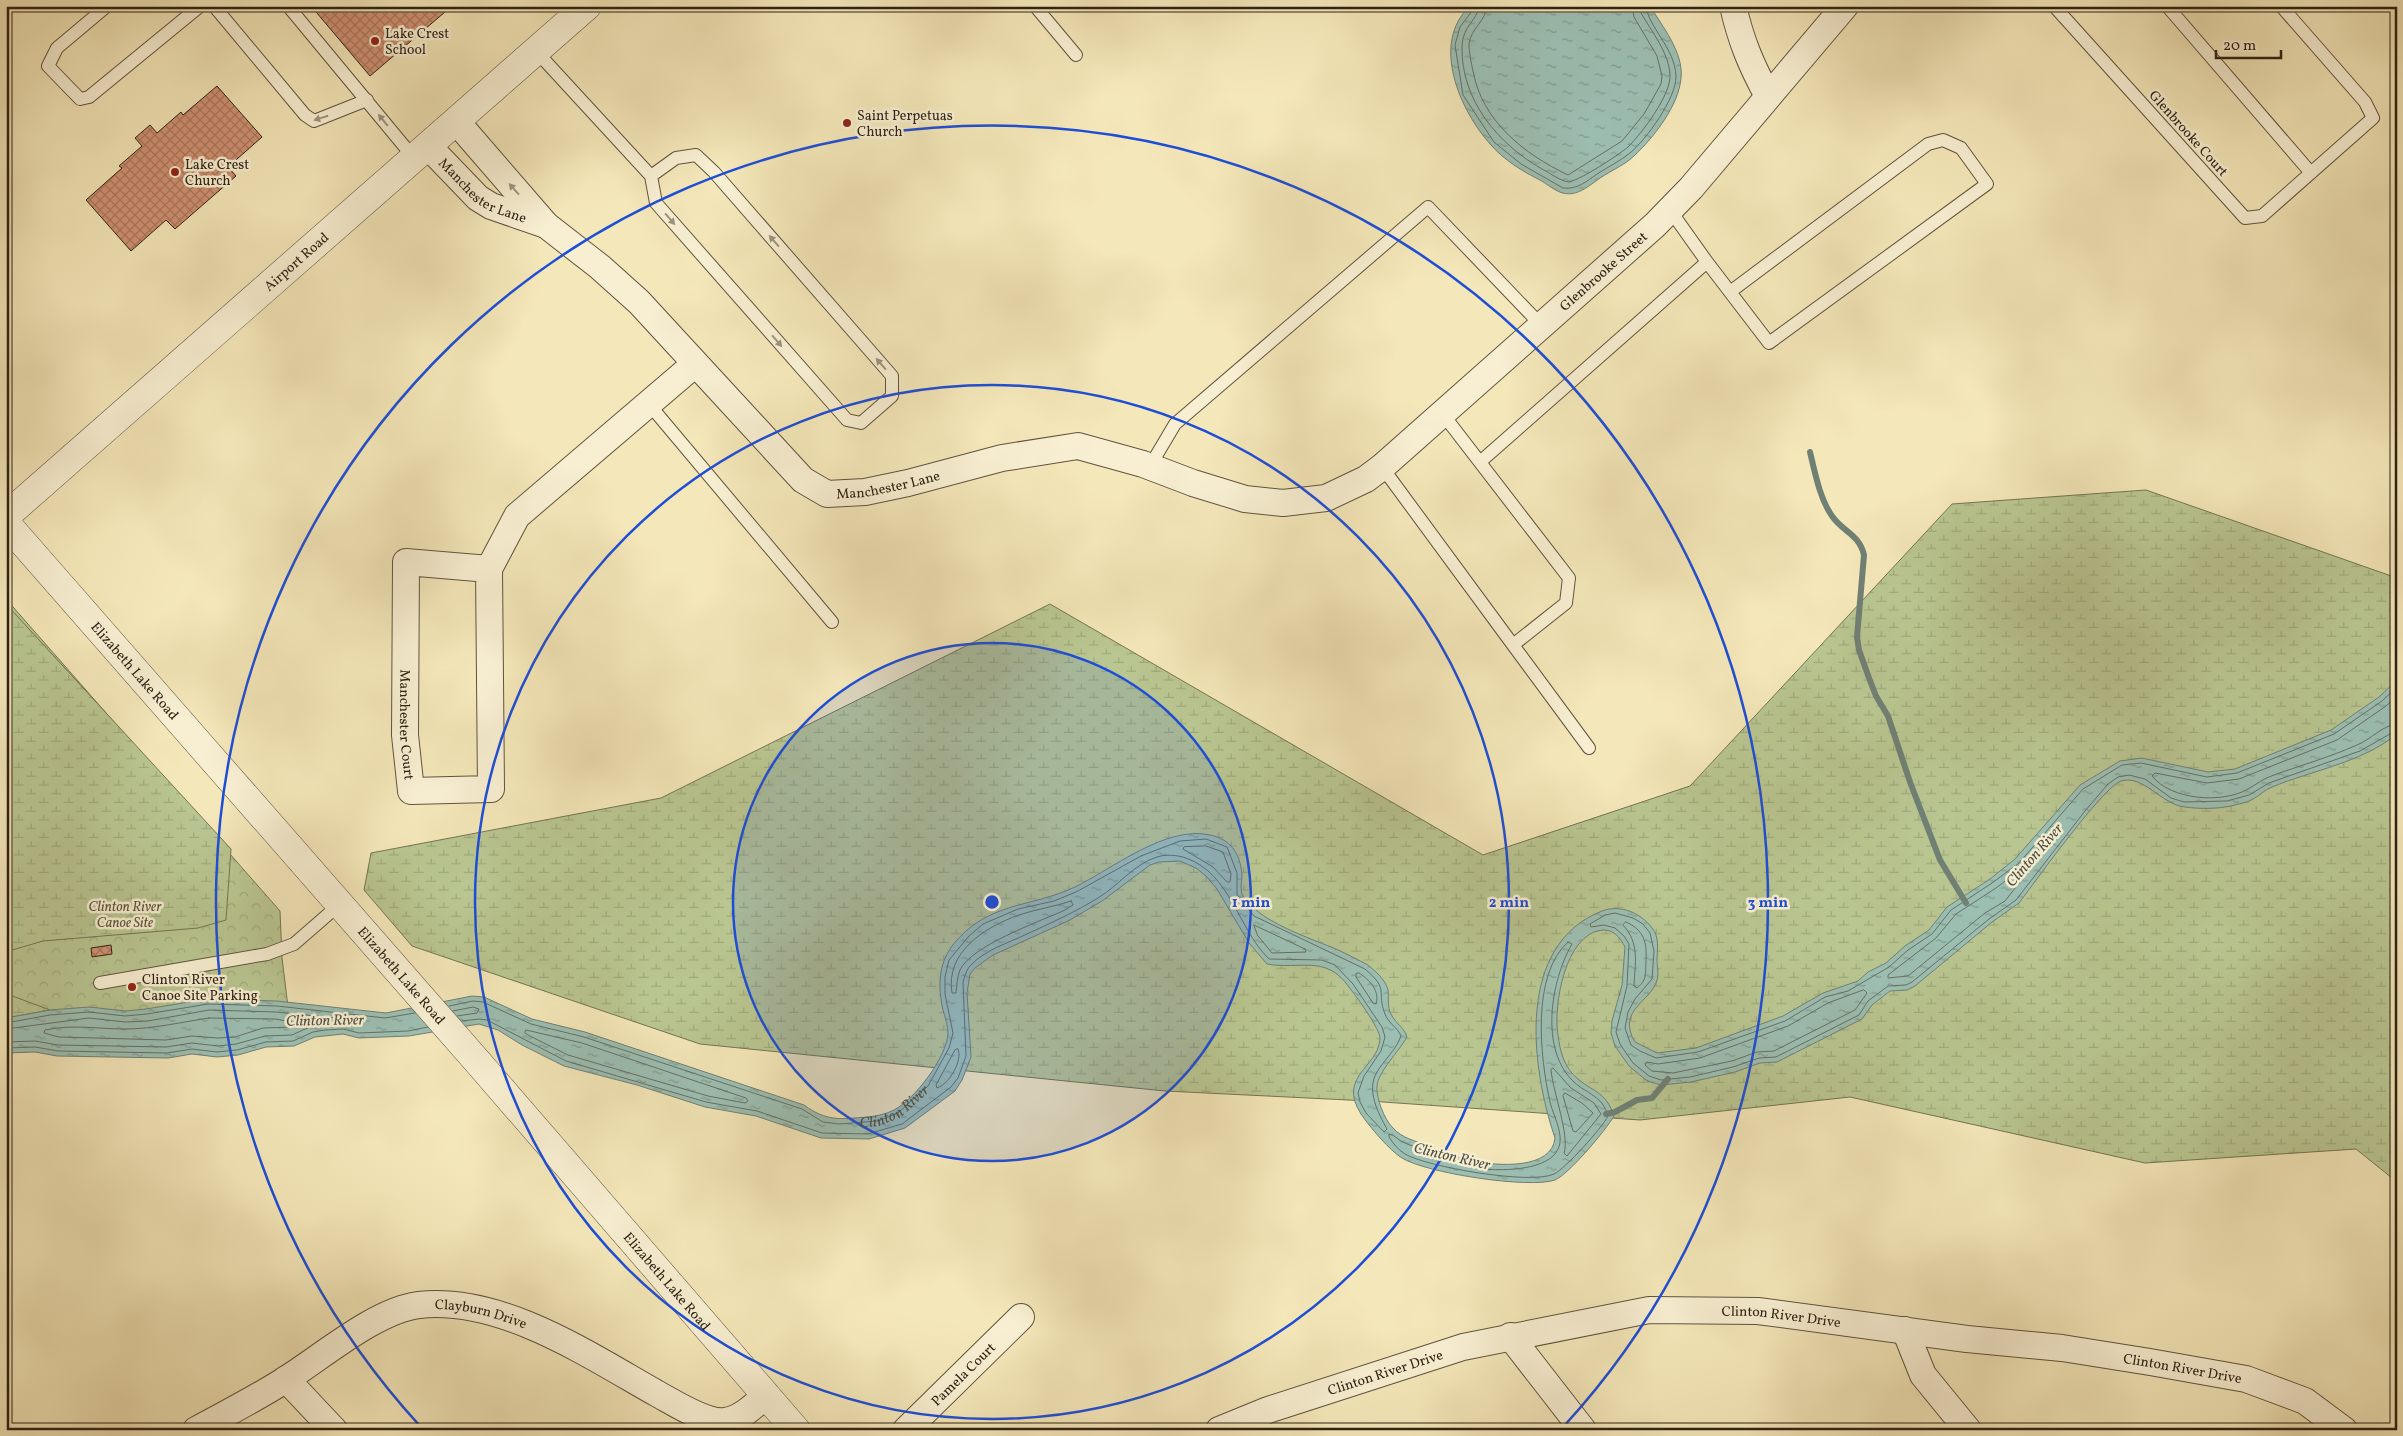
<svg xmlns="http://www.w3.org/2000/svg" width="2403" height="1436" font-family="Vollkorn,serif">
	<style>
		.forest { fill: url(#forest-crowns); stroke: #747453 }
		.wetland { fill: url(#wetland-marsh); stroke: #747453 }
		.water { fill: url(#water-ripples); stroke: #708074 }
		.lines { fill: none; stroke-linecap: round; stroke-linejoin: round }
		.shore { stroke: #657064; stroke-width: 1 }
		.stream { stroke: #708074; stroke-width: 6 }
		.building { fill: url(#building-cross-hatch); stroke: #2e2215 }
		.service-casing { stroke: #60533e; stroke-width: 14 }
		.minor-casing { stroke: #60533e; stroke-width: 28 }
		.tertiary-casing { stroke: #60533e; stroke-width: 29 }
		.service { stroke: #f8efd2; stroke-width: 12 }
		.minor { stroke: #f8efd2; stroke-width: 26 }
		.tertiary { stroke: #f8efd2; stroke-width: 28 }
		.oneway { fill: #9d937d }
		.ring { fill: none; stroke: #1d4ed8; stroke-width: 2.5 }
		.poi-dot { fill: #8f2418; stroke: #f8efd2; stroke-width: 2 }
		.labels { text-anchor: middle; stroke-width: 5; stroke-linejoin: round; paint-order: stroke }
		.poi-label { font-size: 14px; fill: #2e2215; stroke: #f8efd2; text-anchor: start }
		.street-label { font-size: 14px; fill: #2e2215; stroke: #f8efd2 }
		.park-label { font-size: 14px; font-style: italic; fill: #58533a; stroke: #f8efd2 }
		.water-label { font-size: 15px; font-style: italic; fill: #4f5144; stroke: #f8efd2 }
		.centre { fill: #1d4ed8; stroke: #f8efd2; stroke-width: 2.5 }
		.ring-label { font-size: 15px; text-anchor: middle; font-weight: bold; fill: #1d4ed8; stroke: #f8efd2; stroke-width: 5; stroke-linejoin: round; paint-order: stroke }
	</style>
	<defs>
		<pattern id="forest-crowns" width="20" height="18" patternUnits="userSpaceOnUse" patternTransform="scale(1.25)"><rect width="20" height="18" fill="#b9c691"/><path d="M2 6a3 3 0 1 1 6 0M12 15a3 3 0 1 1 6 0" fill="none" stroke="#9faa7c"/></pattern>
		<pattern id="wetland-marsh" width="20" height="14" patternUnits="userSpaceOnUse" patternTransform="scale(1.25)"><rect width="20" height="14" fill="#b9c691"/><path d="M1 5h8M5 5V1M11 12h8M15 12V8" fill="none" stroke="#9faa7c"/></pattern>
		<pattern id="water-ripples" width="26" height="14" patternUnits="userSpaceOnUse" patternTransform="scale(1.25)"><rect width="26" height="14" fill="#9cbfb3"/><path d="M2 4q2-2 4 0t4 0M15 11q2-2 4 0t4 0" fill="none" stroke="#809b90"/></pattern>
		<pattern id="building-cross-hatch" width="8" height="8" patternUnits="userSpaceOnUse" patternTransform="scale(1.25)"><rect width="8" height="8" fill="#d19274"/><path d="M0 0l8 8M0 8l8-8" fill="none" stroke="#aa775e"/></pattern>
	</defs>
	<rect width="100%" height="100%" fill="#f4e7b9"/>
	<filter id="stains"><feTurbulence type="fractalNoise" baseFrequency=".004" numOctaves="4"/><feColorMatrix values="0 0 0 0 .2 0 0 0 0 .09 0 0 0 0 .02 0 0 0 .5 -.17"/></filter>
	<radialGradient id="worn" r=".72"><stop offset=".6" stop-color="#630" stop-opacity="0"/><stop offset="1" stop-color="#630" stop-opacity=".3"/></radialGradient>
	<!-- forest -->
	<path class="forest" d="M6 599 280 911 282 958 288 1007 6 1047Z"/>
	<!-- wetland -->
	<path class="wetland" d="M2146 490 2397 578V1182L2356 1149 2145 1163 1850 1097 1640 1120 1369 1101 1165 1091 700 1044 412 946 364 890 371 853 661 798 1050 604 1483 855 1690 786 1952 504Z
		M6 604 231 849 226 920 198 928 43 941 9 951 6 956Z
		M6 993 7 994 50 1010 6 1018Z"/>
	<!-- water -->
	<path class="water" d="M1470 6H1650C1662 26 1684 53 1681 78 1679 105 1654 137 1635 155 1625 165 1612 170 1600 178 1590 185 1577 197 1563 193 1555 191 1547 184 1540 180 1522 171 1504 160 1491 145 1460 111 1430 43 1470 6Z
		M2397 680V734C2361 763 2313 770 2272 787 2264 790 2259 796 2253 799 2247 803 2237 804 2231 806 2216 809 2200 809 2185 807 2162 805 2143 774 2121 781 2102 788 2035 882 2019 903L1992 922 1915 986 1907 990 1890 991 1872 1005 1862 1019 1777 1062 1760 1063 1735 1072 1691 1082 1661 1085 1647 1081 1629 1066 1615 1046 1611 1033 1612 1021 1622 985 1625 947C1620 937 1613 929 1602 930 1565 934 1553 1006 1558 1035 1560 1051 1564 1068 1578 1079 1595 1093 1606 1092 1614 1116 1606 1130 1569 1174 1555 1180 1529 1189 1426 1173 1402 1158 1390 1151 1369 1126 1361 1114 1337 1076 1378 1068 1380 1039 1381 1030 1356 996 1349 987 1326 954 1300 970 1267 964L1249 943 1217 889 1206 876 1196 868 1180 861 1159 862 1150 865 1102 901 1068 921 993 955 975 968 970 974 967 993 971 1057 962 1080 955 1091 905 1128 869 1139 821 1138 756 1116 705 1107 637 1085 564 1066 522 1045 498 1030 479 1024 409 1036 359 1038 343 1034 315 1037 294 1046 266 1047 238 1055 217 1057 192 1054 168 1058 57 1056 35 1052 6 1053V1018L50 1010 89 1007 126 1011 146 1009 208 999 277 1001 386 1013 472 996 484 997 532 1019 585 1032 804 1105C827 1122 841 1119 868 1117 877 1116 886 1114 894 1110 915 1099 947 1057 948 1033 948 1026 945 1017 943 1010 938 988 938 965 952 946 987 901 1031 908 1075 887 1112 869 1166 825 1210 835 1230 839 1240 853 1242 874 1242 880 1240 888 1242 894 1244 898 1249 903 1252 906 1268 924 1314 940 1336 949 1347 954 1358 960 1368 965 1376 972 1385 979 1388 990 1389 998 1387 1007 1391 1014 1395 1023 1404 1027 1407 1037 1400 1050 1378 1072 1377 1086 1376 1098 1384 1119 1393 1128 1402 1138 1415 1141 1427 1145 1442 1151 1457 1158 1473 1161 1497 1166 1552 1170 1555 1138 1531 1067 1515 945 1602 911 1620 904 1641 913 1652 928 1660 937 1657 950 1657 961 1657 967 1659 973 1657 980 1651 1002 1616 1010 1635 1042L1657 1053 1696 1048 1783 1016 1823 993 1858 981 1868 972 1886 963 1905 946 1929 930 1947 907 1990 879 2015 859 2080 785 2120 761 2142 758 2208 772 2235 769 2331 730 2379 697Z"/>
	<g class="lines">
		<!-- shore -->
		<g class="shore">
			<path d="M1473 6 1472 11 1460 27 1455 45 1463 95 1494 142 1521 164 1563 188C1577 190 1587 181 1597 174 1608 167 1620 161 1630 153 1646 140 1677 97 1676 76 1675 48 1648 27 1646 6"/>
			<path d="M1479 6C1478 20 1462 26 1462 47 1461 100 1498 144 1542 169 1550 173 1560 181 1569 182 1582 179 1617 156 1628 147 1642 133 1671 95 1670 75 1669 53 1652 32 1641 13L1640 6"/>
			<path d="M1487 6C1486 21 1471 28 1469 44 1469 53 1471 62 1473 71 1482 121 1524 154 1568 175L1622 141 1644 114 1661 84 1662 76 1657 56 1634 17 1632 6"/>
			<path d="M2397 687 2382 701 2334 734 2237 773 2207 777 2141 763 2122 765 2083 789 2019 863 1992 883 1951 910 1932 934 1908 950 1889 967 1848 991 1825 997 1785 1021 1698 1052 1656 1058 1640 1051 1631 1045 1625 1028 1628 1012 1635 999 1652 979 1654 951 1650 933 1643 924 1633 918 1615 913 1605 915 1590 924 1591 927 1604 925 1615 928 1624 936 1629 944 1627 986 1616 1032 1620 1044 1633 1063 1649 1076 1661 1080 1690 1077 1733 1067 1759 1058 1776 1057 1859 1015 1868 1001 1888 986 1906 985 1912 982 1989 919 2016 900 2085 811 2108 784 2118 777 2129 775 2145 779 2171 798 2184 802 2227 801 2249 795 2269 783 2360 751 2397 730"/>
			<path d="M2397 696 2386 706 2337 740 2239 779 2207 783 2155 773 2152 776C2171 800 2222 804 2248 789 2257 784 2264 778 2274 775 2302 765 2330 757 2357 745 2370 740 2383 725 2397 724"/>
			<path d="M1206 846 1223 852 1231 874 1230 882H1227L1213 867 1183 849 1184 847Z"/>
			<path d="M2042 846H2045L2046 849 2005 901 1985 913 1908 976 1888 978V975L1936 938 1956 914 1996 888 2022 868Z"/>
			<path d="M1071 901 1073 905 1063 911C1038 922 971 946 960 970 957 977 957 985 956 993H952C945 952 985 927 1019 915 1036 909 1054 907 1071 901Z"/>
			<path d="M1626 922C1644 930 1647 942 1646 960 1645 973 1648 979 1637 988L1634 986C1635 963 1640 943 1623 925Z"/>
			<path d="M1254 925 1305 949 1306 952 1272 953 1258 936Z"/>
			<path d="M1568 942 1572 944C1551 980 1539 1050 1574 1082 1587 1094 1603 1096 1608 1116 1602 1128 1566 1168 1554 1174 1531 1185 1427 1167 1405 1154 1398 1150 1393 1143 1389 1137V1134C1395 1135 1399 1141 1405 1143 1431 1153 1457 1164 1485 1169 1504 1171 1549 1170 1558 1149 1565 1136 1553 1115 1550 1102 1540 1057 1531 975 1568 942Z"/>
			<path d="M1359 973C1370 980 1380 991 1376 1004L1373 1003 1356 977V974Z"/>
			<path d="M1864 990 1867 993 1855 1010 1774 1051 1757 1052 1732 1061 1673 1073 1652 1071 1645 1065 1647 1062 1658 1064 1700 1058 1788 1026 1828 1003Z"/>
			<path id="s1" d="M449 1006 473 1001 483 1002 531 1024 584 1037 802 1109 823 1122 839 1124 878 1121 898 1113 928 1086 949 1048 953 1033 945 994V977L949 960 969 936 983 924 1018 909 1054 901 1076 892 1141 856 1180 841 1206 839 1227 847 1237 873V895L1254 916 1365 969C1390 990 1376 991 1385 1014 1388 1023 1398 1028 1401 1036 1396 1050 1384 1060 1377 1072 1366 1090 1378 1113 1387 1129L1384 1132 1366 1113 1360 1102 1358 1093 1364 1076 1381 1051 1385 1037 1382 1027 1353 984 1335 965 1322 960 1269 959C1238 929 1231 874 1186 858 1177 855 1166 854 1157 857 1134 864 1118 886 1098 898 1075 912 1051 923 1027 934 1008 943 985 950 971 965 966 970 965 976 963 982L966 1056 958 1078 951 1087 902 1124 868 1134 822 1133 757 1111 706 1102 566 1061 487 1020 479 1019 462 1021"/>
			<path d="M453 1011 473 1007 479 1009 477 1013 457 1016"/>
			<path d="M209 1018 275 1019 292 1022 294 1025 291 1027 263 1028 235 1037 218 1038 192 1036 166 1040 59 1037 44 1033 45 1030C72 1024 98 1029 125 1029 153 1029 182 1022 209 1018Z"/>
			<path d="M6 1023 50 1015 89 1012 125 1016 147 1014 208 1004 277 1006 385 1018 415 1013"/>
			<path d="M6 1029 89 1018 125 1022 148 1021 209 1010 276 1012 336 1018 338 1021 336 1023 312 1026 292 1035 265 1036 236 1044 218 1046 192 1043 166 1047 58 1045 35 1041 6 1042"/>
			<path d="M526 1030 582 1043 746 1098 748 1101 745 1103 708 1096 568 1055 528 1035 525 1033Z"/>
			<path d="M6 1048 35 1047 58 1051 167 1053 192 1049 217 1052 237 1050 266 1042 293 1041 313 1032 325 1030 343 1029 359 1033 408 1031 428 1027"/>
			<path d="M958 1049C963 1061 949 1084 937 1088L936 1085 955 1050Z"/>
			<path d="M1553 1068 1571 1088 1594 1103 1601 1114 1567 1156 1564 1153C1570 1136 1553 1092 1551 1070Z"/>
			<path d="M1565 1093 1582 1103 1593 1113 1576 1132 1573 1131 1563 1096Z"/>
		</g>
		<!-- stream -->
		<path class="stream" d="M1810 452C1815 473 1820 499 1832 516 1843 532 1859 534 1864 555L1857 637 1859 650 1869 678 1876 696 1888 716 1910 782 1940 860 1966 903
			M1606 1114 1615 1112 1637 1100 1652 1098 1668 1079"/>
	</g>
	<!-- building -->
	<path class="building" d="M311 6H452L370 76Z
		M217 86 262 137 228 167 236 176 175 229 166 220 131 251 86 200 122 168 119 166 142 146 135 138 150 125 157 133 181 112 183 115Z
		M111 945 112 954 92 957 91 948Z"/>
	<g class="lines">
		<defs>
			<path id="service" d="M107 6 57 48 48 66 80 99 89 97 200 6
				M214 6 305 115 314 121 367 100
				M288 6 414 158
				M1035 6 1076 55
				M2054 6 2245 218 2262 216 2373 118 2365 102 2281 6
				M2167 6 2311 173
				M536 51 651 176 656 203 847 420 861 423 892 396V376L714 172 696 155 676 158 651 176
				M1707 262 1769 343 1987 184 1961 148 1943 140 1928 144 1730 292
				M648 403 832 622
				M1480 462 1707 262 1670 210
				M1150 466 1175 424 1428 207 1542 326
				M1382 467 1513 645 1566 603 1569 578 1442 413
				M1513 645 1589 748
				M100 983 267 954 294 944 340 904"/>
			<g id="minor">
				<path d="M1733 6C1741 41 1751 65 1768 96"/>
				<path id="s2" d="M456 121 546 225 600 267 639 302 803 480 827 494 865 492 908 483 1002 458 1078 446 1143 464 1193 483 1245 499 1283 503 1326 498 1366 479 1382 467 1655 225 1691 188 1845 6"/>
				<path id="s3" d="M428 146 478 198 491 206 546 225"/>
				<path id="s4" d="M489 569 406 562 405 735 411 791 491 789 489 569 517 516 695 364"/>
				<path d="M1905 1330 1923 1375 1968 1430"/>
				<path d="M1510 1336 1583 1430"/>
				<path d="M286 1379 334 1430"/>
				<path id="s5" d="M196 1430C227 1413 259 1397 288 1378 324 1355 377 1310 419 1305 501 1296 587 1354 656 1393 673 1402 706 1424 725 1421 741 1419 755 1405 766 1395"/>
				<path id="s6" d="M906 1430 1021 1317"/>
				<path id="s7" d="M1219 1430 1268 1410 1463 1347 1649 1310 1758 1311 1967 1339 2062 1348 2150 1362 2246 1379 2305 1401 2344 1430"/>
			</g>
			<g id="tertiary">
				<path id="s8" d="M6 516 587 6"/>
				<path id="s9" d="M6 523 483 1068 796 1430"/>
			</g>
		</defs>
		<!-- service casing -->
		<use href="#service" class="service-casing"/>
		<!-- minor casing -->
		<use href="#minor" class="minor-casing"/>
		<!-- tertiary casing -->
		<use href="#tertiary" class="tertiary-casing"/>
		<!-- service -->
		<use href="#service" class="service"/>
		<!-- minor -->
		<use href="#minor" class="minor"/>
		<!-- tertiary -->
		<use href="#tertiary" class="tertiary"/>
	</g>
	<!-- one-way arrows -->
	<defs><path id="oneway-solid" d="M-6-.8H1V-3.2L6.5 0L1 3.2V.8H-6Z" transform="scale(1.25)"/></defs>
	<g class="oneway">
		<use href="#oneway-solid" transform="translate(321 118) rotate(163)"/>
		<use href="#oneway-solid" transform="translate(383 120) rotate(-129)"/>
		<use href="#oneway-solid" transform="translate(514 189) rotate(-132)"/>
		<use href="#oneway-solid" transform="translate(670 219) rotate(49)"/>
		<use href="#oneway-solid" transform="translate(774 241) rotate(-131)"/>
		<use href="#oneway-solid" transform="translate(777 341) rotate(49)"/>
		<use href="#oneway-solid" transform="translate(881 364) rotate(-131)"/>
	</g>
	<!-- distance rings -->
	<circle cx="992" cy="902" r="259" fill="#1d4ed8" fill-opacity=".12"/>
	<g class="ring">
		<circle cx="992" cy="902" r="259"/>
		<circle cx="992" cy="902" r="517"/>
		<path d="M420 1426A776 776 0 1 1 1564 1426"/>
	</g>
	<!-- markers -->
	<g class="poi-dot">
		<circle cx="375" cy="41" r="5"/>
		<circle cx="847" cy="123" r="5"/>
		<circle cx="175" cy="172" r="5"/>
		<circle cx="132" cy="987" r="5"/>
	</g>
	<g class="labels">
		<!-- poi labels -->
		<g class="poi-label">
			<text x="385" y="38">Lake Crest<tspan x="385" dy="16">School</tspan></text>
			<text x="857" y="120">Saint Perpetuas<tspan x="857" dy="16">Church</tspan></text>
			<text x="185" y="169">Lake Crest<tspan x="185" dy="16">Church</tspan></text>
			<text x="142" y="984">Clinton River<tspan x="142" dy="16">Canoe Site Parking</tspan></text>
		</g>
		<!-- street labels -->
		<g class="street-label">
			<text transform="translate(2189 133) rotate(48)" y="5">Glenbrooke Court</text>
			<text dy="5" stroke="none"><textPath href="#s3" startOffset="72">Manchester Lane</textPath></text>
			<text dy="5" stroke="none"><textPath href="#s8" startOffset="386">Airport Road</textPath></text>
			<text dy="5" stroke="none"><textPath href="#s2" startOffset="1401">Glenbrooke Street</textPath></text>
			<text dy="5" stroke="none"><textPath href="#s2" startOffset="590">Manchester Lane</textPath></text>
			<text dy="5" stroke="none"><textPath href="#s9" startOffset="196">Elizabeth Lake Road</textPath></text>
			<text dy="5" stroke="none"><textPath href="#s4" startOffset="246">Manchester Court</textPath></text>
			<text dy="5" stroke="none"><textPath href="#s9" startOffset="601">Elizabeth Lake Road</textPath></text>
			<text dy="5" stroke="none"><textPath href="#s9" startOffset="1006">Elizabeth Lake Road</textPath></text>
			<text dy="5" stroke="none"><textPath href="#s5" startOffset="320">Clayburn Drive</textPath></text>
			<text dy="5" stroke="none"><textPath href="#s7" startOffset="580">Clinton River Drive</textPath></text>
			<text dy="5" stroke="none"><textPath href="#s7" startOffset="985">Clinton River Drive</textPath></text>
			<text dy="5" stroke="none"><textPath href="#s7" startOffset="176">Clinton River Drive</textPath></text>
			<text dy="5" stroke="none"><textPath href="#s6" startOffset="80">Pamela Court</textPath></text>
		</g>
		<!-- park labels -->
		<g class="park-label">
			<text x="125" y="911">Clinton River<tspan x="125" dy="16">Canoe Site</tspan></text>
		</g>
		<!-- water labels -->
		<g class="water-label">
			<text transform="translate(2034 855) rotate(-49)" y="5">Clinton River</text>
			<text transform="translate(325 1020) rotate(-1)" y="5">Clinton River</text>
			<text dy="5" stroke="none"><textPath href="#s1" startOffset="472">Clinton River</textPath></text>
			<text transform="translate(1452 1156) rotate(13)" y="5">Clinton River</text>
		</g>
	</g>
	<circle cx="992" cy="902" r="8" class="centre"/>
	<g class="ring-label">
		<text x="1251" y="907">1 min</text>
		<text x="1509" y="907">2 min</text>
		<text x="1768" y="907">3 min</text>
	</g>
	<!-- margin -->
	<rect width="2403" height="1436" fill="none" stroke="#f4e7b9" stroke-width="25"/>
	<rect x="8" y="8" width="2388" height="1421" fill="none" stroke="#2e2215" stroke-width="2.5"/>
	<rect x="12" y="12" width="2378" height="1411" fill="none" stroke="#2e2215"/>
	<!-- scale -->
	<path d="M2216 50v8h65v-8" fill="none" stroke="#2e2215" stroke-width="2.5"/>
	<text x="2223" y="50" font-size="15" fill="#2e2215" stroke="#f8efd2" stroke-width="4" paint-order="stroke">20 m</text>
	<rect width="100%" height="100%" filter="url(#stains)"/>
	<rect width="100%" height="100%" fill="url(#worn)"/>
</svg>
